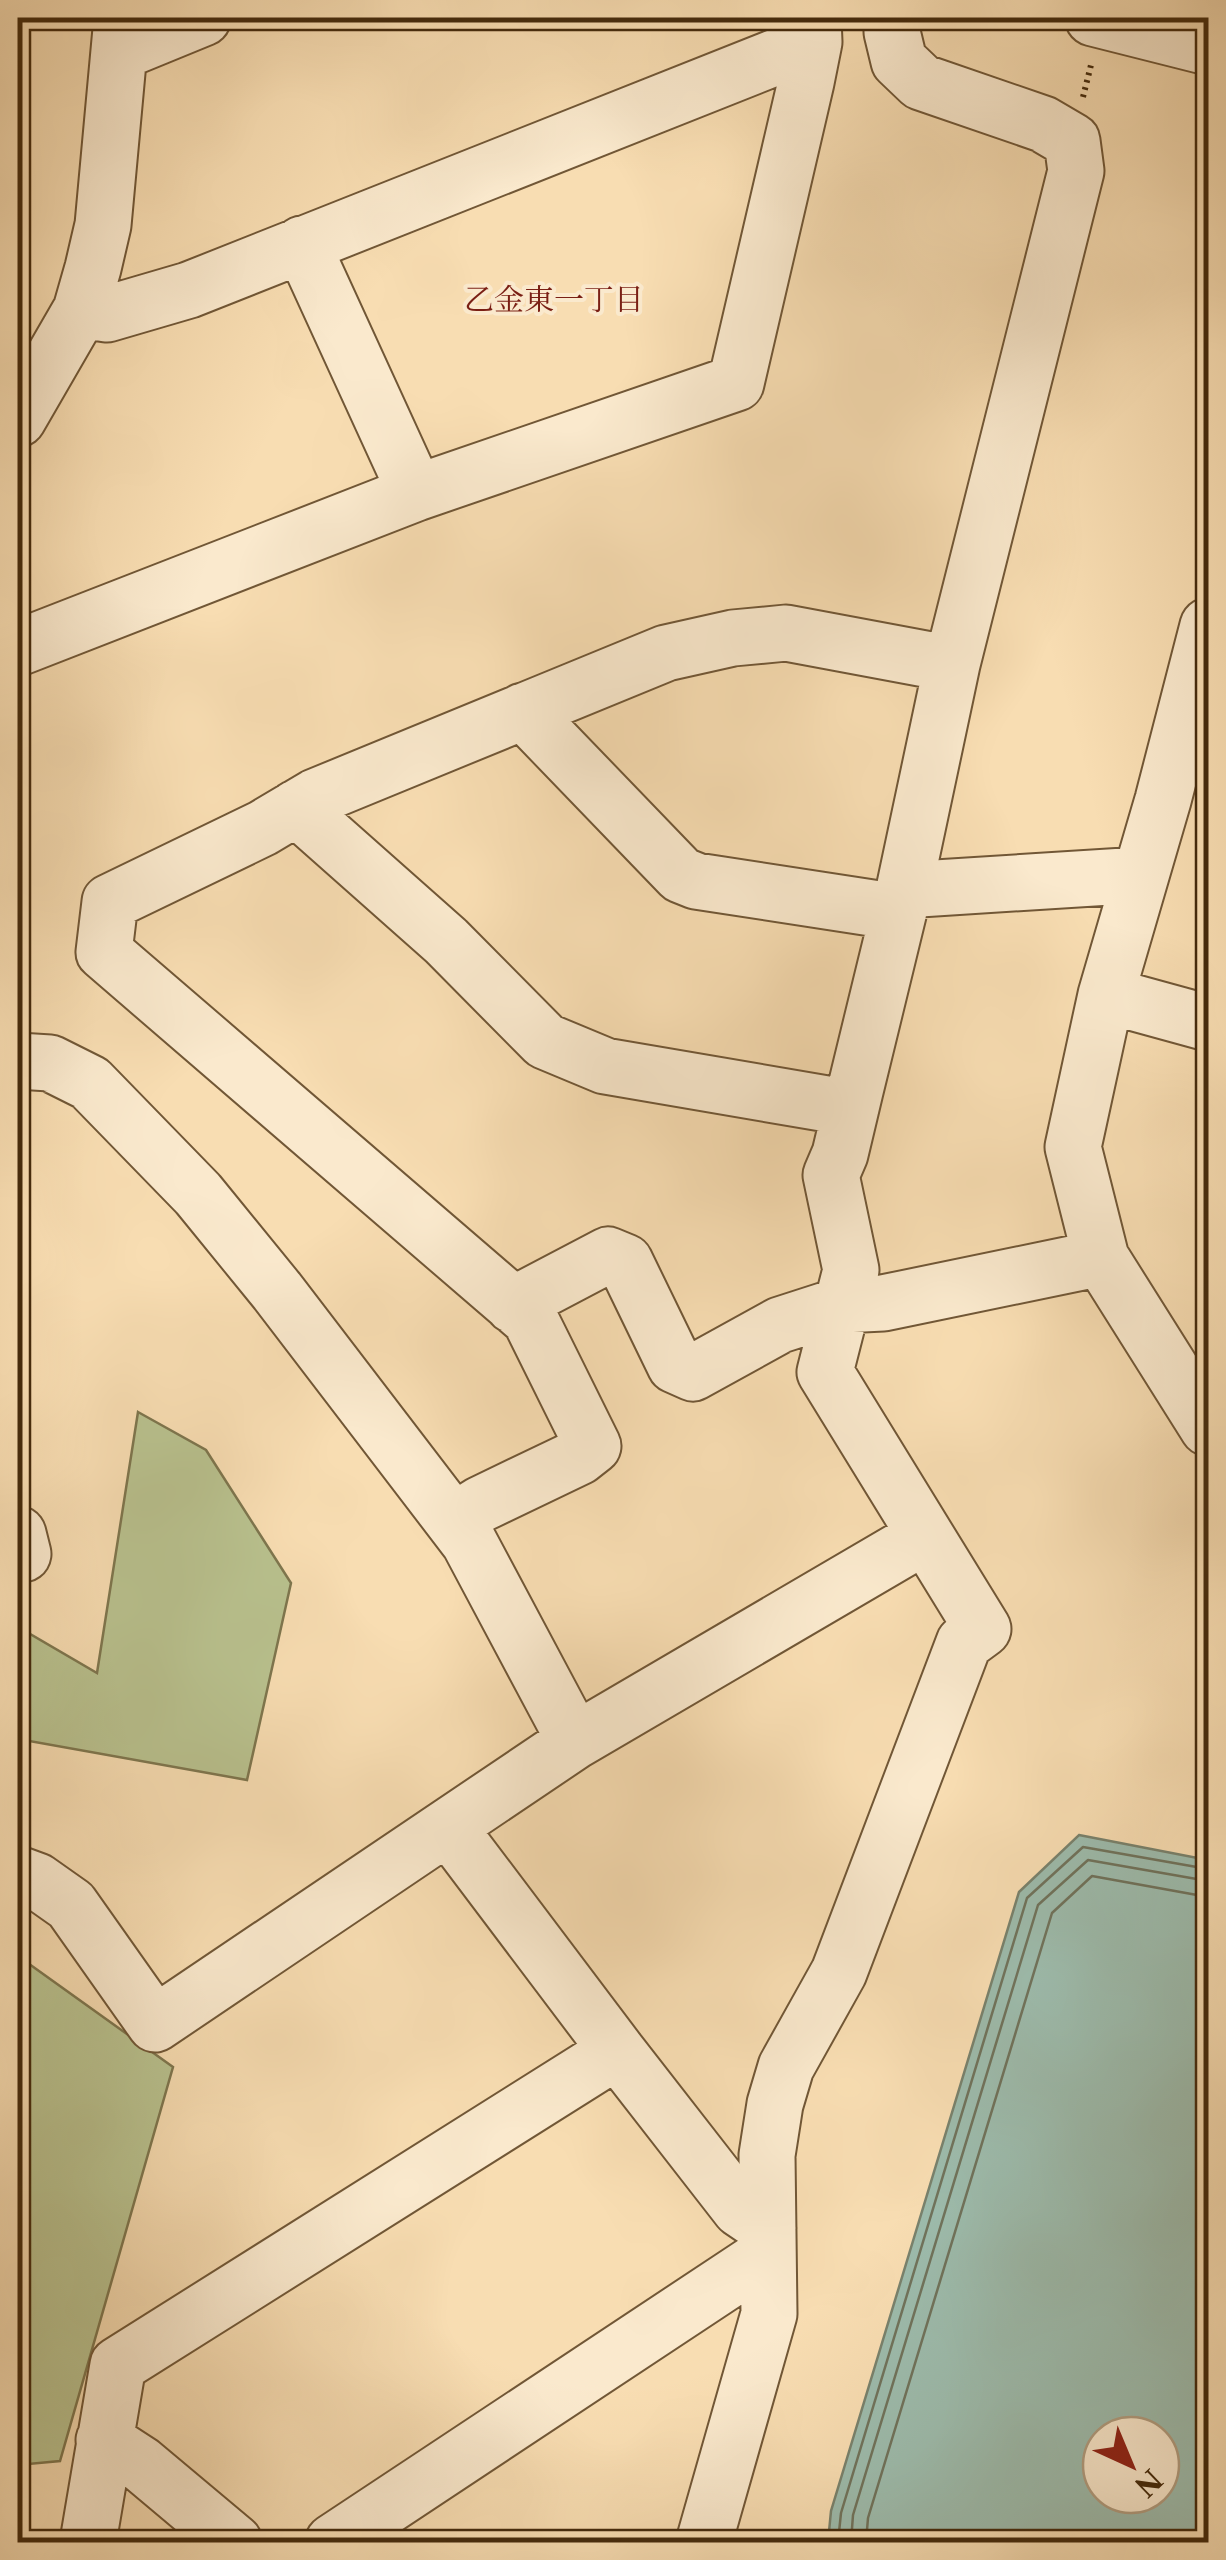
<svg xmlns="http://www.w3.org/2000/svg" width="1226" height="2560" font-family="'Libre Caslon Text','Noto Serif JP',serif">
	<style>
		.green { fill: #b9c28f; stroke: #7e764e; stroke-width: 2.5 }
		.water { fill: #9dbcad; stroke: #79826d; stroke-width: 2.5; fill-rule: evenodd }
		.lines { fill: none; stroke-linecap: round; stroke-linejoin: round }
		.shore { stroke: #70735c; stroke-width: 2.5 }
		.minor-casing { stroke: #715736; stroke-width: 59 }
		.path { stroke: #442a0c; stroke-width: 6; stroke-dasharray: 2.5 5; stroke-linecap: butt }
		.minor { stroke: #fae9cd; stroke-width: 55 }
		.labels { text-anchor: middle; stroke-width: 8; stroke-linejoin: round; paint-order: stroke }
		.neighbourhood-label { font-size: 30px; fill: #7a1f14; stroke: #fae9cd }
	</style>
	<rect width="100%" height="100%" fill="#f8ddb2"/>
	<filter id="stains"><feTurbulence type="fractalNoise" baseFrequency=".002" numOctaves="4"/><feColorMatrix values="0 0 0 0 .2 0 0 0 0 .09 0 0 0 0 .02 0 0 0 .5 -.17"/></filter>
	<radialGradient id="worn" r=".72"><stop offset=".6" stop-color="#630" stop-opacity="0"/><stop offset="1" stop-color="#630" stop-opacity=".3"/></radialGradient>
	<!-- green -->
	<path class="green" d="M138 1412 206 1450 291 1583 247 1780 18 1739V1627L97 1673Z
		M18 1956 173 2067 60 2461 18 2465Z"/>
	<!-- water -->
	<path class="water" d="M1079 1835 1208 1860V2542H828L831 2511 1019 1892ZM1101 2435H1161V2495H1101Z"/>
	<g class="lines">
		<!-- shore -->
		<path class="shore" d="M838 2542 841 2513 1027 1898 1083 1847 1208 1869
			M851 2542 853 2515 1038 1905 1088 1860 1208 1881
			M866 2542 868 2518 1052 1913 1092 1876 1208 1897"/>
		<defs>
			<path id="minor" d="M1093 18 1208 47
				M120 52 203 18
				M302 244 416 493
				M81 310 107 314 189 290 814 42
				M18 419 81 310 93 268 103 225 122 18
				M1208 626 1163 800 1106 995 1073 1147 1101 1258 1208 1428
				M18 648 416 493 736 383 806 82 814 42 813 18
				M523 711 681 875 696 881 898 912
				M296 808 446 941 545 1041 605 1066 851 1108
				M904 890 1141 875
				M1106 995 1208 1023
				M18 1061 50 1063 90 1083 198 1194 277 1291 469 1542 575 1741
				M513 1305 608 1255 625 1262 675 1365 693 1373 780 1325 842 1305 883 1303 1101 1258
				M454 1521 481 1504 579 1457 593 1446 530 1319 104 952 110 902 263 828 315 797 666 653 733 638 786 633 952 664
				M18 1534 23 1554
				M448 1827 617 2051 740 2209 768 2228
				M18 1874 37 1881 71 1905 155 2024 575 1741 925 1536
				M104 2440 141 2464 234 2542
				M88 2542 118 2365 617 2051
				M333 2542 768 2254
				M704 2542 769 2314 767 2155 775 2104 786 2067 839 1972 964 1643 983 1629 825 1372 851 1270 831 1175 840 1154 855 1091 904 890 952 664 1076 171 1072 141 1043 124 921 82 899 61 892 32V18"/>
		</defs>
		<!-- minor casing -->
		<use href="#minor" class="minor-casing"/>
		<!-- path -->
		<path class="path" d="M1083 97 1091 65"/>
		<!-- minor -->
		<use href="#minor" class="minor"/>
	</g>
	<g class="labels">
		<!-- neighbourhood labels -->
		<g class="neighbourhood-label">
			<text x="554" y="310">乙金東一丁目</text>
		</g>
	</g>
	<!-- margin -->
	<rect width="1226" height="2560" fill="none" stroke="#f8ddb2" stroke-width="60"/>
	<rect x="20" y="20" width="1186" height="2520" fill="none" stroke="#442a0c" stroke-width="5"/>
	<rect x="30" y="30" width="1166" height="2500" fill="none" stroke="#442a0c" stroke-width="2.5"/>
	<!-- north arrow -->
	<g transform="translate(1131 2465) rotate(136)"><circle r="48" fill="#fae9cd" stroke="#b19d80" stroke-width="2.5"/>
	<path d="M0-8L18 38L0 25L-18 38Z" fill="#8f2418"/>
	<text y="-15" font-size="28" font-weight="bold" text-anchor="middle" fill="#442a0c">N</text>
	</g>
	<rect width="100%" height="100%" filter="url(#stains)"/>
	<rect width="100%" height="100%" fill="url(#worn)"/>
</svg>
